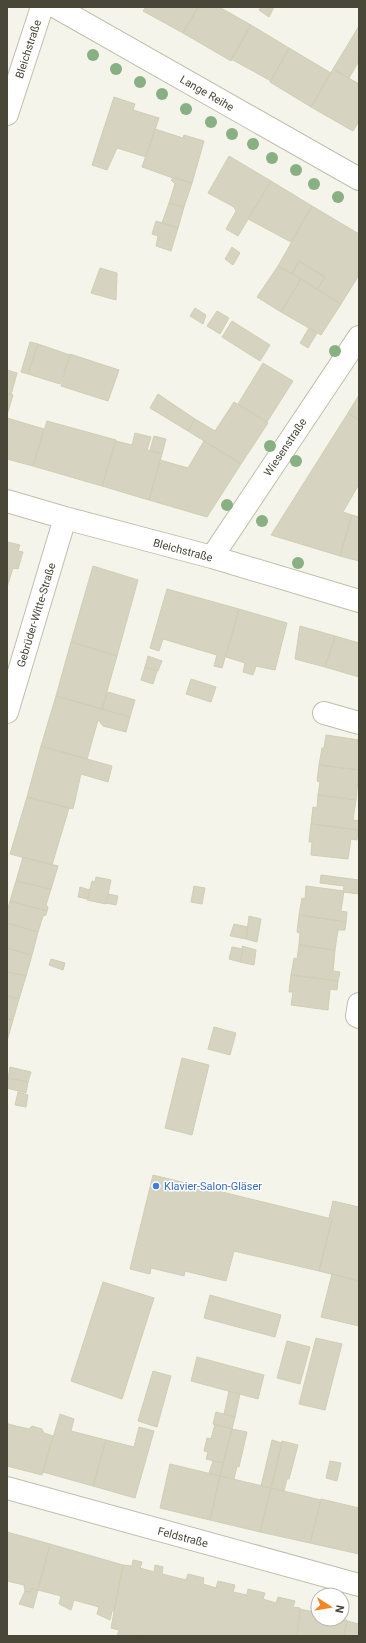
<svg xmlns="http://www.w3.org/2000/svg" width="366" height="1643" font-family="Roboto,sans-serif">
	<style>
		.building { fill: #d6d4c0; stroke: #d0ceb3 }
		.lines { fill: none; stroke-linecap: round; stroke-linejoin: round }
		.street-casing { stroke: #c0bfad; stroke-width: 24 }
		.street { stroke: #fff; stroke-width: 22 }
		.tree { fill: #89b082 }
		.shop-dot { fill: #3f7fe0; stroke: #fff; stroke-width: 1.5 }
		.labels { text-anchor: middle; stroke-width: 3; stroke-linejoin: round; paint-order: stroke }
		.street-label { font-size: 11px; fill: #484738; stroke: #fff }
		.shop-label { font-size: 11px; fill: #366cbe; stroke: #fff; text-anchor: start }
	</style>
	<rect width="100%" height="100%" fill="#f4f4ea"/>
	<!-- building -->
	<path class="building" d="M146 7H198L183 33 143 11Z
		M198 7H219L251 25 231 61 183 33Z
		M261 7H274L269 17 259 10Z
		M251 25 289 48 271 81 231 59Z
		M359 26V61L349 78 333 69Z
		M289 48 331 73 311 107 270 82Z
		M333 69 359 84V121L353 131 311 107Z
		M114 97 135 104 133 110 159 118 146 157 117 148 107 170 92 165Z
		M155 129 183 138 184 135 204 141 192 183 173 178 142 167Z
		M229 156 271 181 238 236 226 229 236 211 234 207 208 193Z
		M174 177 192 183 184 207 169 203 175 184 171 180Z
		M271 181 312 206 291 242 248 219Z
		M169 203 184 207 178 228 162 223Z
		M312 206 359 234V275L341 304 317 289 325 277 299 261 292 274 278 266Z
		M156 221 178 228 171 251 156 246 158 236 152 234Z
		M232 247 240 253 233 265 225 259Z
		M299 261 325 277 317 289 292 273Z
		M278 266 301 279 281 312 257 297Z
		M100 268 117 273 116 300 91 293Z
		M301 279 341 304 321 335 281 312Z
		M195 308 206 315 203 324 190 316Z
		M217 311 229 318 220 334 207 326Z
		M232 321 270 345 260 361 222 337Z
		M309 328 317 333 308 348 300 343Z
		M30 342 38 344 28 374 21 372Z
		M38 344 70 355 60 384 28 374Z
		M70 354 119 370 108 401 61 386Z
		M263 363 293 381 267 422 238 404Z
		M7 370 17 373 11 395 7 393Z
		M7 393 13 395 7 415Z
		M158 394 195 419 188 431 150 408Z
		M359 395V420L348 413Z
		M234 402 268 423 241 464 188 431 195 419 215 431Z
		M348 413 359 420V484L343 512 352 515 340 556 271 535Z
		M7 418 44 429 33 466 7 459Z
		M47 421 116 440 102 486 33 466Z
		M135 433 151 437 147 450 162 454 149 500 102 486 116 441 132 445Z
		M154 436 166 439 162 454 150 450Z
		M204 441 241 464 207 517 149 500 160 460 188 468Z
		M352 515 359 517V561L340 556Z
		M7 542 20 545 18 551 23 552 18 569 13 568 7 587Z
		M93 566 138 580 117 656 71 642Z
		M167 589 239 609 222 668 214 666 217 655 163 639 159 651 150 648Z
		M239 609 287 623 275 670 256 666 253 675 243 672 245 663 226 657Z
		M300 626 335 636 325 667 295 659Z
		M335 636 359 643V677L325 667Z
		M71 642 117 656 102 709 56 696Z
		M148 656 162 661 158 671 145 667Z
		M145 667 157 671 153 684 141 680Z
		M191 679 216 687 211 702 186 694Z
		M108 692 135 700 130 717 102 709Z
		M56 696 130 717 126 732 103 726 98 720 87 759 41 746Z
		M326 735 359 740V770L319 765 322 748H324Z
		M41 746 112 766 108 782 81 774 73 809 27 797Z
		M319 765 359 770 356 800 318 795 320 782 317 781Z
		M318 795 356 800 353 820 359 821 358 830 311 824 313 807 317 808Z
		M27 797 69 808 52 865 10 854Z
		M311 824 358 830 357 840 351 839 348 859 311 855 312 842H309Z
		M23 857 58 866 51 889 16 881Z
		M321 875 359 880V894L343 892 344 886 320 883Z
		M96 877 111 880 106 904 87 900 92 881 95 882Z
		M16 881 51 889 46 905 48 907 47 911 10 901Z
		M194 886 205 888 202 904 191 902Z
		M306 886 344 891 341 911 347 912 346 922 299 915 302 898 305 899Z
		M80 887 90 890 88 899 78 897Z
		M108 894 118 896 116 905 106 903Z
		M10 901 47 911 46 915 43 916 38 932 7 923V911Z
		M299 915 346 922 345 930H338L335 950 299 945 300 933 297 932Z
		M249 916 261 919 257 942 246 939Z
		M7 923 38 932 32 955 7 948Z
		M234 924 248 927 246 939 230 936Z
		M299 945 335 950 333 971 340 972 338 981 291 975 294 958 297 959Z
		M242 946 256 950 254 965 240 962 243 949Z
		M232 947 243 949 240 962 229 959Z
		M7 948 32 955 26 976 7 972Z
		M51 959 65 963 63 970 49 965Z
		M7 972 26 976 19 999 7 996Z
		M291 975 338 981 337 990 330 989 328 1010 291 1005 293 992H289Z
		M7 996 19 999 13 1020 7 1019Z
		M7 1019 13 1020 7 1041Z
		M214 1027 236 1033 230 1055 208 1049Z
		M182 1058 209 1065 192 1135 165 1128Z
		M10 1067 31 1072 28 1082 8 1078Z
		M8 1078 28 1082 26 1093 7 1088Z
		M18 1092 28 1095 26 1107 15 1105Z
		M153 1175 332 1219 319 1271 234 1251 226 1281 185 1271 184 1276 151 1268 150 1274 130 1269Z
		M333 1201 359 1207V1281L319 1271 332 1219 329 1218Z
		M332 1274 359 1281V1326L321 1317Z
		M103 1282 154 1298 122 1399 71 1381Z
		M210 1295 281 1315 275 1337 204 1318Z
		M316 1338 342 1344 325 1410 299 1404Z
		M287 1341 310 1347 300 1384 277 1378Z
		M197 1357 264 1375 258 1399 191 1381Z
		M153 1371 171 1376 157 1427 138 1421Z
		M229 1391 240 1394 235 1417 224 1414Z
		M216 1412 235 1417 232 1429 213 1424Z
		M60 1414 74 1419 71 1431 106 1440 93 1486 43 1472Z
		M7 1420 8 1424 29 1429 32 1426 42 1429 44 1433 53 1436 42 1475 7 1466Z
		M215 1424 232 1429 223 1463 206 1459 208 1452 204 1451 207 1438 211 1439Z
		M139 1427 154 1431 135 1498 93 1486 106 1440 134 1447Z
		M232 1429 247 1432 239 1467 237 1466 234 1479 220 1476Z
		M272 1440 282 1443 271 1488 261 1486Z
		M282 1441 298 1445 289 1479H287L284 1491 271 1488Z
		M213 1461 223 1463 220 1476 209 1473Z
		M330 1461 341 1463 337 1481 326 1478Z
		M170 1464 220 1476 210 1520 160 1508Z
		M220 1476 271 1488 260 1532 210 1520Z
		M271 1488 321 1500 310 1543 260 1532Z
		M321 1499 359 1508V1554L310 1543Z
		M7 1532 50 1544 38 1590 31 1589 30 1592 25 1591 24 1585 7 1581Z
		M50 1544 123 1565 114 1611H112L110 1620 97 1614 99 1607 74 1600 71 1610 59 1604 61 1596 38 1590Z
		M133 1560 142 1562 140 1568 154 1572 155 1565 163 1567 162 1574 186 1580 188 1574 204 1578 203 1584 216 1588 218 1581 235 1585 233 1592 247 1595 248 1589 265 1593 263 1599 276 1603 278 1597 295 1601 293 1607 300 1608 297 1636H143L135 1634V1636H117L119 1630 111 1628 123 1565 132 1566Z
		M31 1589 38 1590 33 1608 19 1604 25 1591 30 1592Z
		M300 1609 318 1613V1619L347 1620 344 1636H297Z
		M347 1621 359 1624V1636H344Z"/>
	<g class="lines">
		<defs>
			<path id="street" d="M56 7 359 179
				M7 114 42 7
				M7 501 65 518 212 557 359 601
				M212 557 359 337
				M7 712 65 518
				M324 713 359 723
				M359 1004 357 1016 359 1017
				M7 1488 359 1585"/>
		</defs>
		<!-- street casing -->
		<use href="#street" class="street-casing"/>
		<!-- street -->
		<use href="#street" class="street"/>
	</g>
	<!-- trees -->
	<g class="tree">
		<circle cx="93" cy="55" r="6"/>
		<circle cx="116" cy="69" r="6"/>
		<circle cx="140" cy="82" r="6"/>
		<circle cx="162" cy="94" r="6"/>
		<circle cx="186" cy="109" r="6"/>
		<circle cx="211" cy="122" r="6"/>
		<circle cx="232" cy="134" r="6"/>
		<circle cx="253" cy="144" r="6"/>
		<circle cx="272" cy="158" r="6"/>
		<circle cx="296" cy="170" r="6"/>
		<circle cx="314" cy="184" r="6"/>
		<circle cx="338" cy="197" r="6"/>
		<circle cx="335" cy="351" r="6"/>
		<circle cx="270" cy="446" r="6"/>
		<circle cx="296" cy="461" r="6"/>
		<circle cx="227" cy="505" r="6"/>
		<circle cx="262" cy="521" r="6"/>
		<circle cx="298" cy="563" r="6"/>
	</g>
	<!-- markers -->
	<circle class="shop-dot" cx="156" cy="1186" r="4"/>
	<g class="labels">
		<!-- street labels -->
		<g class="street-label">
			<text transform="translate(28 49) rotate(-72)" y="4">Bleichstraße</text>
			<text transform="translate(207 93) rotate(30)" y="4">Lange Reihe</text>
			<text transform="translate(285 447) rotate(-56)" y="4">Wiesenstraße</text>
			<text transform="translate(183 550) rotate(15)" y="4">Bleichstraße</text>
			<text transform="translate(36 615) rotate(-73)" y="4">Gebrüder-Witte-Straße</text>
			<text transform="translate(183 1537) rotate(15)" y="4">Feldstraße</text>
		</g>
		<!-- shop labels -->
		<g class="shop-label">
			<text x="164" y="1190">Klavier-Salon-Gläser</text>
		</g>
	</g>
	<!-- border -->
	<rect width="366" height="1643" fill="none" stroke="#484738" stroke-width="16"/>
	<!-- north arrow -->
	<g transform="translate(330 1607) rotate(102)"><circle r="19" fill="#ffffff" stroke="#b6b5af"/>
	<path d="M0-3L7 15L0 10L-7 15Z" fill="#f38523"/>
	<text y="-6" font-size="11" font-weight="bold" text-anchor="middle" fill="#484738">N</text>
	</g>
</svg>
